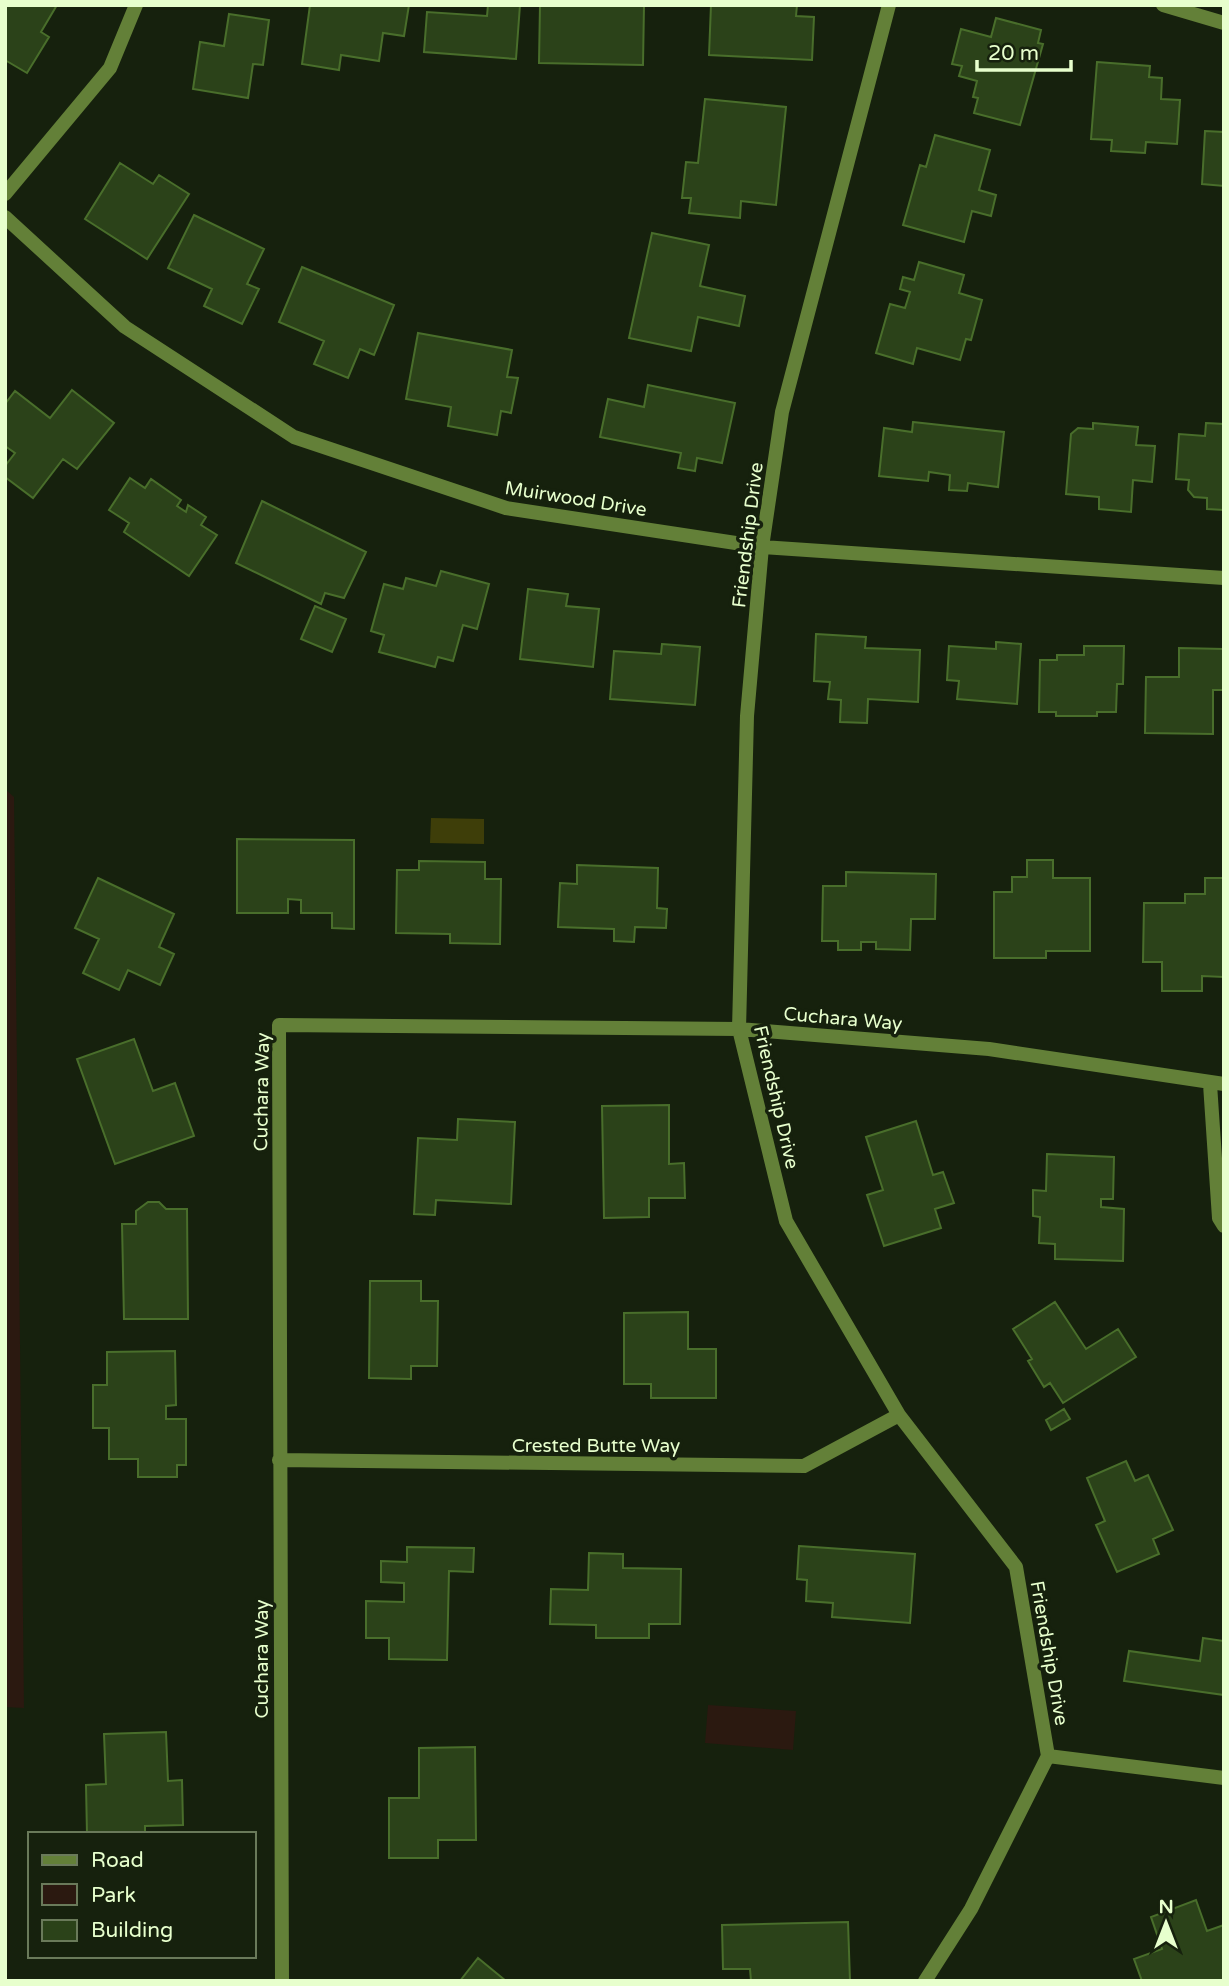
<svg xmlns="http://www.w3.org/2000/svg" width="1229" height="1986" font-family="'Varela Round',sans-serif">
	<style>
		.green { fill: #2b1910 }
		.water { fill: #3e3e09 }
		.building { fill: #2b4219; stroke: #496e2b; stroke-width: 2 }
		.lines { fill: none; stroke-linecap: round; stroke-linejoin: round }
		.minor { stroke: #638038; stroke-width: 14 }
		.labels { text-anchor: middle; stroke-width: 7; stroke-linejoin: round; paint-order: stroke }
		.street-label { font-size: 19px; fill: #e7ffcd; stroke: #16210d }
	</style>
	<rect width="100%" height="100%" fill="#16210d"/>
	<!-- green -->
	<path class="green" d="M5 789 14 797 24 1708 5 1707Z
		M708 1705 796 1711 793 1750 705 1743Z"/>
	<!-- water -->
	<path class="water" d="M431 818 484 819V844L430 843Z"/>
	<!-- building -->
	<path class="building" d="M5 5H57L41 32 49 37 27 73 5 60Z
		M310 5H409L404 36 383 33 379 61 341 55 339 70 302 64Z
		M488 5H520L516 59 424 52 427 12 487 16Z
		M540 5H644L643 65 539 63Z
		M711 5H797L796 16 814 17 812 60 709 55Z
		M229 14 269 20 263 65 253 64 248 98 193 89 200 42 224 46Z
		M996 18 1041 30 1038 43 1043 44 1020 125 974 113 978 98 973 97 977 81 959 76 962 66 952 64 961 29 991 37Z
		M1097 62 1150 66 1149 77 1162 78 1161 99 1180 100 1177 144 1146 142 1145 153 1111 151 1112 140 1091 139Z
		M705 99 786 107 776 205 741 201 740 218 689 213 691 198H682L686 162 698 163Z
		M1205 131 1224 132V186L1202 184Z
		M935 135 990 150 979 190 996 195 991 216 972 211 964 242 903 225 920 165 926 167Z
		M120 163 153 184 159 175 189 194 147 259 85 219Z
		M194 215 264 249 247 284 259 289 242 324 204 306 212 289 168 268Z
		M652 233 709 245 700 286 745 296 739 326 698 317 691 351 629 338Z
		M919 262 964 275 959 293 982 300 971 340 966 339 960 360 917 348 913 364 876 353 890 304 905 308 910 292 900 289 903 277 914 280Z
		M302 267 394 305 374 355 360 349 348 378 314 364 324 341 279 322Z
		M418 333 512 350 507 377 518 378 511 413 501 411 497 435 448 426 451 407 406 399Z
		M648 385 735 403 722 463 697 458 695 471 678 468 681 453 600 437 608 399 644 407Z
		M72 390 114 423 77 469 63 459 33 498 5 477V466L15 453 5 446V404L15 391 50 418Z
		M913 422 1004 432 998 487 968 483 967 491 949 490 950 475 929 472 928 481 879 476 884 428 912 432Z
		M1093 423 1138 427 1136 445 1155 446 1152 482 1133 480 1131 512 1099 509V497L1066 494 1071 434 1078 428 1093 429Z
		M1206 423 1224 424V510L1207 509V498L1194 497 1188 490 1189 480 1176 479 1179 434 1205 436Z
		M130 478 145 488 151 479 181 500 177 506 186 512 188 505 206 517 201 525 217 535 189 576 124 532 129 523 109 510Z
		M262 501 366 552 344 598 325 593 321 604 236 563Z
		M441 571 489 584 477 629 463 625 453 661 438 657 435 667 379 652 384 635 371 631 384 584 403 589 406 578 436 586Z
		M528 589 568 594 566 606 599 609 593 667 520 659Z
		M315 606 346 619 332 652 301 639Z
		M816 634 866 637 865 648 920 650 918 702 868 699 867 723 840 722 841 700 828 699 830 682 814 681Z
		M996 642 1021 644 1017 704 957 699 959 681 947 680 949 646 996 649Z
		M662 644 700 647 695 705 610 699 614 651 661 654Z
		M1084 646H1124L1123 684H1117L1116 712H1097V716H1056V712H1039L1040 660H1057V655H1084Z
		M1179 648 1224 649V690H1213V734L1145 733 1146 677H1179Z
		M237 839 354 840V929L332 928V913H301V900L288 899V913H237Z
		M1027 860H1053V878H1090V951H1046V958H994V892H1012V877H1027Z
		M419 861 485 862V879H501L500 944 450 943V934L396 933 397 870H419Z
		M577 865 658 868 657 908 667 909 666 928 635 927 634 942 614 941V929L558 927 560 883 577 884Z
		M846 872 936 874 935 919H911L910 950 876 949V942H861V950H838V941H822L823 886H846Z
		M98 878 174 914 159 947 174 954 160 985 128 970 119 990 83 973 99 939 75 928Z
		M1205 878H1224V977L1202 976V991H1162V962H1143L1144 903H1185V894H1205Z
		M134 1039 153 1091 175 1083 194 1136 115 1164 77 1059Z
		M669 1105V1164L684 1163 685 1198H649V1217L604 1218 602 1106Z
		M458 1119 515 1122 511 1204 436 1200 435 1215 414 1214 418 1138 457 1140Z
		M916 1121 933 1175 943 1172 954 1203 935 1209 941 1228 884 1246 867 1195 883 1190 866 1137Z
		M1047 1154 1114 1157 1113 1199H1101V1207L1124 1209 1123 1261 1055 1259V1244L1039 1243 1040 1217 1033 1216V1190L1046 1191Z
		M148 1202H159L166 1209H187L188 1319H124L122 1224H136V1211Z
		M370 1281H421V1301H438L437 1366H411V1379L369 1378Z
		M1055 1302 1086 1349 1118 1329 1136 1357 1063 1403 1050 1383 1044 1387 1028 1361 1032 1359 1013 1329Z
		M688 1312V1349H716V1398H651V1384H624V1313Z
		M175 1351 176 1405 166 1406V1419H186V1465H177V1477H138V1459H109V1428H93V1385H107V1352Z
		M1064 1409 1070 1419 1051 1430 1046 1420Z
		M1126 1461 1135 1481 1148 1475 1173 1530 1153 1539 1159 1554 1117 1572 1096 1525 1105 1521 1087 1478Z
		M799 1546 915 1554 910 1623 832 1617 833 1603 806 1601 807 1580 797 1579Z
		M407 1547 474 1548 473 1572 449 1571 447 1660 389 1659V1638H366V1601L404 1602V1583L381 1582V1561L407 1562Z
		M589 1553 623 1554V1568L681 1569 680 1624H649V1638H596V1625L550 1624 551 1589 588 1590Z
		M1203 1638 1224 1641V1695L1124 1681 1129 1651 1200 1661Z
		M166 1732 168 1781 182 1780 183 1825 145 1826V1834H87L86 1785 106 1784 104 1734Z
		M475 1747 476 1840H438V1858H389V1798H419V1748Z
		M1196 1900 1207 1931 1224 1925V1981H1142L1134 1959 1162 1949 1151 1917Z
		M848 1922 850 1981H751L750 1969H723L722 1925Z
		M478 1958 506 1981H460Z"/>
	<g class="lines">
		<!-- minor -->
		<path class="minor" d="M889 5 782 412 762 547 747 716 739 1029 786 1221 899 1415 1016 1567 1048 1756 971 1909 925 1981
			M1163 5 1224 23
			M5 194 110 68 136 5
			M5 217 125 327 294 437 506 508 762 547 1224 578
			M1210 1084 1219 1218 1224 1226
			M279 1460 804 1466 899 1415
			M1048 1756 1224 1778
			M282 1981 279 1025 739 1029 989 1049 1224 1084"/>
	</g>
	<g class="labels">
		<!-- street labels -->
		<g class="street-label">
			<text transform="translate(576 498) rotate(9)" y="7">Muirwood Drive</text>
			<text transform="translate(747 535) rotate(-83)" y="7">Friendship Drive</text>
			<text transform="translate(843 1018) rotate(5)" y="7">Cuchara Way</text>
			<text transform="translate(261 1092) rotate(-89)" y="7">Cuchara Way</text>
			<text transform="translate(777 1097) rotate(77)" y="7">Friendship Drive</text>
			<text x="596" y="1452">Crested Butte Way</text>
			<text transform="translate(1050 1653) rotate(80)" y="7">Friendship Drive</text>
			<text transform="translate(261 1659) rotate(-90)" y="7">Cuchara Way</text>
		</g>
	</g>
	<!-- border -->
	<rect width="1229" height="1986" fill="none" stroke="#e7ffcd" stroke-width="14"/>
	<!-- legend -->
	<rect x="28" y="1832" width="228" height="126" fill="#16210d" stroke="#6a7a5a" stroke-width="2"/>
	<rect x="42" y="1855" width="35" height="10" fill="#638038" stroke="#6a7a5a" stroke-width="2"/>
	<text x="91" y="1867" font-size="21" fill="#e7ffcd">Road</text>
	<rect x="42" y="1884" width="35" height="21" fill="#2b1910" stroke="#6a7a5a" stroke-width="2"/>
	<text x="91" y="1902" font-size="21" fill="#e7ffcd">Park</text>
	<rect x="42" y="1920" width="35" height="21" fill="#2b4219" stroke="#6a7a5a" stroke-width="2"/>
	<text x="91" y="1937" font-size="21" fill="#e7ffcd">Building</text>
	<!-- north arrow -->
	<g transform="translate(1166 1923)" stroke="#16210d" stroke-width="5" paint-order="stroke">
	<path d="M0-5L12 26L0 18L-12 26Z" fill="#e7ffcd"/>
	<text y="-10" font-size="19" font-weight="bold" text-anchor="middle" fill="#e7ffcd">N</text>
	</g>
	<!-- scale -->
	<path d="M977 60v10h94v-10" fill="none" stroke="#e7ffcd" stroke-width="3.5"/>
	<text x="988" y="60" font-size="21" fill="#e7ffcd" stroke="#16210d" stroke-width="5" paint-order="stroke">20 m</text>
</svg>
